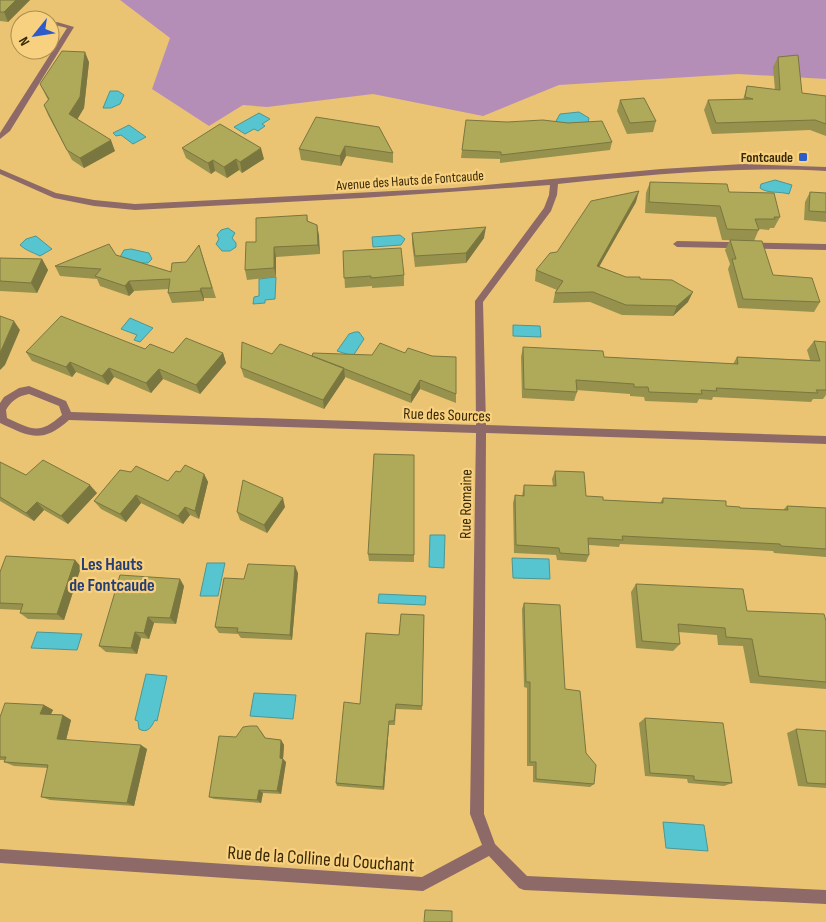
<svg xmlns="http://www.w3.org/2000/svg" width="826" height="922" font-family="'Sofia Sans Condensed',sans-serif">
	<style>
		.green { fill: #b58eb8 }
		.water { fill: #56c5cf; stroke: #4d9692 }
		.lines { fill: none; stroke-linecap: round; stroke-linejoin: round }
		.street { fill: #8d6a67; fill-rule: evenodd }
		.wall { fill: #96914d }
		.shaded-wall { fill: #7a763f }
		.building { fill: #afa95a; stroke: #7a763f }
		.poi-dot { fill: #2e5bca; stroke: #f8d180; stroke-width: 2 }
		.labels { text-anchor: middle; stroke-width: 4.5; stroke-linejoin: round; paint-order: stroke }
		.far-poi-label { font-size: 14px; font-weight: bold; fill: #382905; stroke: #f8d180; text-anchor: end }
		.far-street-label { font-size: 14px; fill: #382905; stroke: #f8d180 }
		.street-label { font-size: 16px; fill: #382905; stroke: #f8d180 }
		.neighbourhood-label { font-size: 18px; font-weight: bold; fill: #253e75; stroke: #f8d180 }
		.near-street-label { font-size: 19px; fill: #382905; stroke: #f8d180 }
	</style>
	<rect width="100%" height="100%" fill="#ebc473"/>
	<!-- green -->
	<path class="green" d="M120 0H826V79L738 74 559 85 483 116 373 94 267 107 243 105 209 126 152 89 170 38Z"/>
	<!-- water -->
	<path class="water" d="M110 91H118L124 95 120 104 111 108H103Z
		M579 112 589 118 588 122 565 126 556 121 560 114Z
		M259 113 270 119 262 124 265 126 258 131 254 129 245 134 234 127Z
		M129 125 146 137 133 144 121 135 116 136 113 133Z
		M775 180 792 185 789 194C779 191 768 194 760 188L761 184Z
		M228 228 235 233 232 238 236 243V247L230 251H222L216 244 219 239 217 235 221 230Z
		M400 235 405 239 401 245 373 247 372 237Z
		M36 236 52 249 40 256C32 252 27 251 20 245L26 239Z
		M131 249 149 253 152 259 148 263H140L120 257 124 250Z
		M276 277 275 299 265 300V303L253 304 254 297 259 296V279Z
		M130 318 153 328 140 342 134 340 137 335 121 329Z
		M513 325 540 326 541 337 513 336Z
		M355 332H359L364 339 353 356 337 351 349 334Z
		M430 535H445L444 568 429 567Z
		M512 558 549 559 550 579 513 578Z
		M207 563H225L218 596H200Z
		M379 594 426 596 425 605 378 603Z
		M37 632 82 634 77 650 31 648Z
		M146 674 167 676 157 721 155 720C151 727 148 734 139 729L138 721 135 720Z
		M254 693 296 695 293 719 250 716Z
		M663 822 704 825 708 851 666 848Z"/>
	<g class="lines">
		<!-- street -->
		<path class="street" d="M57 22 74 27 10 131 0 139V133L67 28 55 25V23Z
			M743 164 826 167V171C735 166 648 175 558 184L557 195 551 211 483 302 486 425 826 436V444L486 433 484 814 495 844 527 876 826 890V904L524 890 519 888 489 856 423 891 0 863V849L422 877 482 845 470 814 476 433 69 420C42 444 30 437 0 423V403L4 397 19 388 29 386 66 401 71 412 476 425 475 301 544 208 549 195 550 185 362 198 135 210 94 206 54 198 0 174V169L56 193 94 200 135 204 453 188 661 169ZM29 394 59 406 62 415C39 435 33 430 7 418L6 410C11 401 18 396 29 394Z
			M677 241 826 244V250L677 247 673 244Z"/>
	</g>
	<!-- wall -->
	<path class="wall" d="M0 0H30L8 22 0 21Z
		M778 57 802 93 826 96V136L810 130 712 134 704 110 708 100H743L747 86 775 90 773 67Z
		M89 62 84 108 77 119 115 151 84 168 72 160 48 115 44 105 48 100 40 84Z
		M620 100 656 121 653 132 627 134 617 111Z
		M379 127 393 153V163L346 156 341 166 301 160 299 149Z
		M612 142 610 150 500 163V159L461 158 462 150Z
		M182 148 264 159 242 173 239 170 227 178 215 171 211 174 186 158Z
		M650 182 729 192 780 217 774 228H770L769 230 759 229 754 241 722 240 716 217 645 213 646 193Z
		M810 192 826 193V222L804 220 805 202Z
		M636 202 599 266 626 277 640 279 688 302 673 316 622 315 590 302 553 303 555 293 557 290 535 281 536 270 557 252Z
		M307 215 308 221 317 225 320 254 276 257V277L247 280 245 270 256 242Z
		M412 233 484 238 466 263 415 267 412 243Z
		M730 240 773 275 820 302 814 312 738 308 728 269 730 264 725 250Z
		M199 245 216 298H204V301L172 303 168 293 169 289 134 291 129 296 100 286 97 279 60 276 55 266 116 255 171 272 186 262Z
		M343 251 404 275V286L372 288V286L345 288Z
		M0 258 42 259 48 270 37 293 0 291Z
		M814 341 826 342V395L823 399H813L811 402 713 397 712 400 699 399 697 403 645 401 644 397 630 396V394L576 390 577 392 574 401 522 398 521 357 523 347 604 357 733 364 737 357 810 360 807 350Z
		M145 349 173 353H223L226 363 200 394 163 379 151 393 114 377 108 385 76 372 72 377 32 361 26 352Z
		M272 354 312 356 372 355 456 394V403L420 389 411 403 345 377 324 409 244 377 241 368Z
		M414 455V562L369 561 368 554Z
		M0 462 26 475 97 493 68 524 44 510 34 521 0 501Z
		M555 471 586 496 603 500 660 503 663 498 726 506 740 508 783 510 787 506 826 508V557L774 553 773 551 620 544 619 547 589 545V555L586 562 557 560 556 555 514 553 513 503 515 495 522 496 524 485 553 486 552 479Z
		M180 472 204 474 208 482 199 519 190 515 183 524 141 503 126 522 101 509 94 501 168 481Z
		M285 507 267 533 240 520 237 512Z
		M75 560 81 567 64 620 28 619 20 613 21 610 0 609V572Z
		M298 573 292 640 241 638 238 634 219 633 215 627Z
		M636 584 747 611 826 621V689L750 683 743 646 718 645 717 635 678 632 680 644 673 651 636 648 631 592Z
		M184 586 176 624 154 623 149 639 141 638 137 654 106 652 99 646Z
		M524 603 565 689 586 753 594 784 590 787 533 782V766H527V688L524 687 522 609Z
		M424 615 422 710 396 709 395 725H389L384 790 337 786 336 783 360 704 399 635Z
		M44 705 53 710 51 714 63 715 71 720 66 740 147 749 134 806 50 800 41 797 48 768 14 766 4 762 5 760H0V717Z
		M645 718 732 783 724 786 688 783 687 779 645 776 639 723Z
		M796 729 826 731V788L798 786 787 733Z
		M261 731 266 739 281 740 284 745 283 759 286 762 281 794 263 793 261 803 214 799 209 797 236 737Z"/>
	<!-- shaded-wall -->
	<path class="shaded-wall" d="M16 0H30L8 22 4 12Z
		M85 52 89 62 84 108 74 125 69 114Z
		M111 140 115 151 84 168 80 158Z
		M345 146 346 156 341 166 340 156Z
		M261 148 264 159 242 173 240 162Z
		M236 159 239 170 227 178 224 167Z
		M213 160 215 171 211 174 208 163Z
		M639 191 636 202 594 276 597 266Z
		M317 225 319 235 320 254 318 245Z
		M486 227 484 238 466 263V253Z
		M274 247 276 257V277L274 268Z
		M42 259 48 270 37 293 31 283Z
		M129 281 134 291 129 296 125 286Z
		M201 288 204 298V301L200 291Z
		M693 292 688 302 673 316 677 306Z
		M14 321 20 330 5 365 0 370V353Z
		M223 353 226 363 200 394 196 385Z
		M70 362 76 372 72 377 66 367Z
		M109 368 114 377 108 385 102 376Z
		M344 368 345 378 324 409 323 400Z
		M159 369 163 379 151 393 146 383Z
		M420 380V389L411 403V395Z
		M204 474 208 482 199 519 195 511Z
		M90 485 97 493 68 524 61 516Z
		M136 495 141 503 126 522 120 514Z
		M283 498 285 507 267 533 264 525Z
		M37 502 44 510 34 521 26 513Z
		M185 507 190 515 183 524 178 516Z
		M75 560 81 567 64 620 57 614Z
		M295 566 298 573 292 640 290 635Z
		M180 579 184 586 176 624 170 618Z
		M148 617 154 623 149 639 144 633Z
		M135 632 141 638 137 654 131 648Z
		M44 705 53 710 49 718 40 714Z
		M63 715 71 720 65 744 57 739Z
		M389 721V725L384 790 383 787Z
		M281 740 284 745 283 759 286 762 281 794 277 791Z
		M141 745 147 749 134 806 127 803Z
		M259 790 263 793 261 803 257 800Z"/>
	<!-- building -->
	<path class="building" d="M0 0H16L4 12H0Z
		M62 51 85 52 80 97 69 114 111 140 80 158 67 150 44 105 49 99 40 84Z
		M798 55 802 93 826 96V124L815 120 716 123 708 100 753 99 745 97 747 86 780 90 778 57Z
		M644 98 656 121 630 123 620 100Z
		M316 117 379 127 393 153 345 146 340 156 299 149Z
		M466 120 507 122 543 120 568 123 602 121 612 142 501 155V152L462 150Z
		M220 124 261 148 240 162 236 159 224 167 213 160 208 163 182 148Z
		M650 182 727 184 729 192 774 193 780 217H774L775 219H755L759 230 727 229 720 206 649 202Z
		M639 191 597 266 626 277H640V279L672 280 693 292 677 306 626 305 593 292 555 293 563 281 536 270 550 253 557 252 591 201Z
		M810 192 826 193V212L809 211Z
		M307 215V221L317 225 318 245 274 247V268L245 270 246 242H256V218Z
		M486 227 466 253 415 256 412 233Z
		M730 240 762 241 773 275 812 278 820 302 743 299 732 259H736Z
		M109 244 116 255 171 272 172 263 186 262 199 245 212 288H201L200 291 168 293 170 279 129 281 125 286 95 276 101 269 55 266Z
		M401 248 404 275 371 278V276L344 278 343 251Z
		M0 258 42 259 31 283 0 281Z
		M0 316 14 321 0 353Z
		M61 316 145 349 150 344 173 353 186 338 223 353 196 385 159 369 146 383 109 368 102 376 70 362 66 367 26 352Z
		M814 341 826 342V390H816L818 393 716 388 717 391 701 390 702 394 649 392 648 387H634V384L576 380 577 392 524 389 523 347 603 351 604 357 738 364 737 357 820 361Z
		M242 342 272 354 280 344 344 368 323 400 241 368Z
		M380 343 405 353 408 348 432 356 456 357V394L420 380 411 395 312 356 313 353 372 355Z
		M374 454 414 455V555L368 554Z
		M43 460 90 485 61 516 37 502 26 513 0 497V462L26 475Z
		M185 465 204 474 195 511 185 507 178 516 136 495 120 514 94 501 120 470 131 472 136 466 168 481 176 471 180 472Z
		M555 471 584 472 586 496 603 497V500L663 503V498L726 501V506L740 507V508L788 510 787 506 826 508V549L781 546 780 544 622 536 623 540 588 538 589 555 560 553 559 548 516 545 515 495 524 496V485L556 486Z
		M243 480 283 498 264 525 237 512Z
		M6 556 75 560 57 614 20 613 23 604 0 603V572Z
		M248 564 295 566 290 635 237 632 238 628 215 627 224 578 244 579Z
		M120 575 180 579 170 618 148 617 144 633 135 632 131 648 99 646Z
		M636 584 743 589 747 611 824 614 826 621V682L759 676 752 639 726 637 725 628 678 624 680 644 642 641Z
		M524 603 560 605 565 689 580 691 586 753 596 765 594 784 536 779V762H530V682H526Z
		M401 614 424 615 422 706 396 704 394 721H389L383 787 336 783 344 702 360 704 366 633 399 635Z
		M5 703 44 705 40 714 63 715 57 739 141 745 127 803 41 797 48 765 4 762 6 757H0V717Z
		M645 718 723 723 732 783 694 780V776L650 773Z
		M250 726H257L265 738 281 740 280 758 283 759 277 791 259 790 257 800 209 797 219 736 236 737 243 727Z
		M796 729 826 731V784L807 783Z
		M425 910 452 911V922H424Z"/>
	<!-- markers -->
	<rect class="poi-dot" x="798" y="152" width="10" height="10" rx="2.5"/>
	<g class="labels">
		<!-- far-poi labels -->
		<g class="far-poi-label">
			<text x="793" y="162">Fontcaude</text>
		</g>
		<!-- far-street labels -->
		<g class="far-street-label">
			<text transform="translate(410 180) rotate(-4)" y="5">Avenue des Hauts de Fontcaude</text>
		</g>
		<!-- street labels -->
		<g class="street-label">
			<text transform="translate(447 414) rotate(2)" y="6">Rue des Sources</text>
			<text transform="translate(465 504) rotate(-89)" y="6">Rue Romaine</text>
		</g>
		<!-- neighbourhood labels -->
		<g class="neighbourhood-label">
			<text x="112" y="570">Les Hauts<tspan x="112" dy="21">de Fontcaude</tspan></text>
		</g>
		<!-- near-street labels -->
		<g class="near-street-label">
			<text transform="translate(321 858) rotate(4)" y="7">Rue de la Colline du Couchant</text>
		</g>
	</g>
	<!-- north arrow -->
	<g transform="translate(35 35) rotate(240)"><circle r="24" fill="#f8d180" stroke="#ab8e4f"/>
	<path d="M0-4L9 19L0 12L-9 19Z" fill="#2e5bca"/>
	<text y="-8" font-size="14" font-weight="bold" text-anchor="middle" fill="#382905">N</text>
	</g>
</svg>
